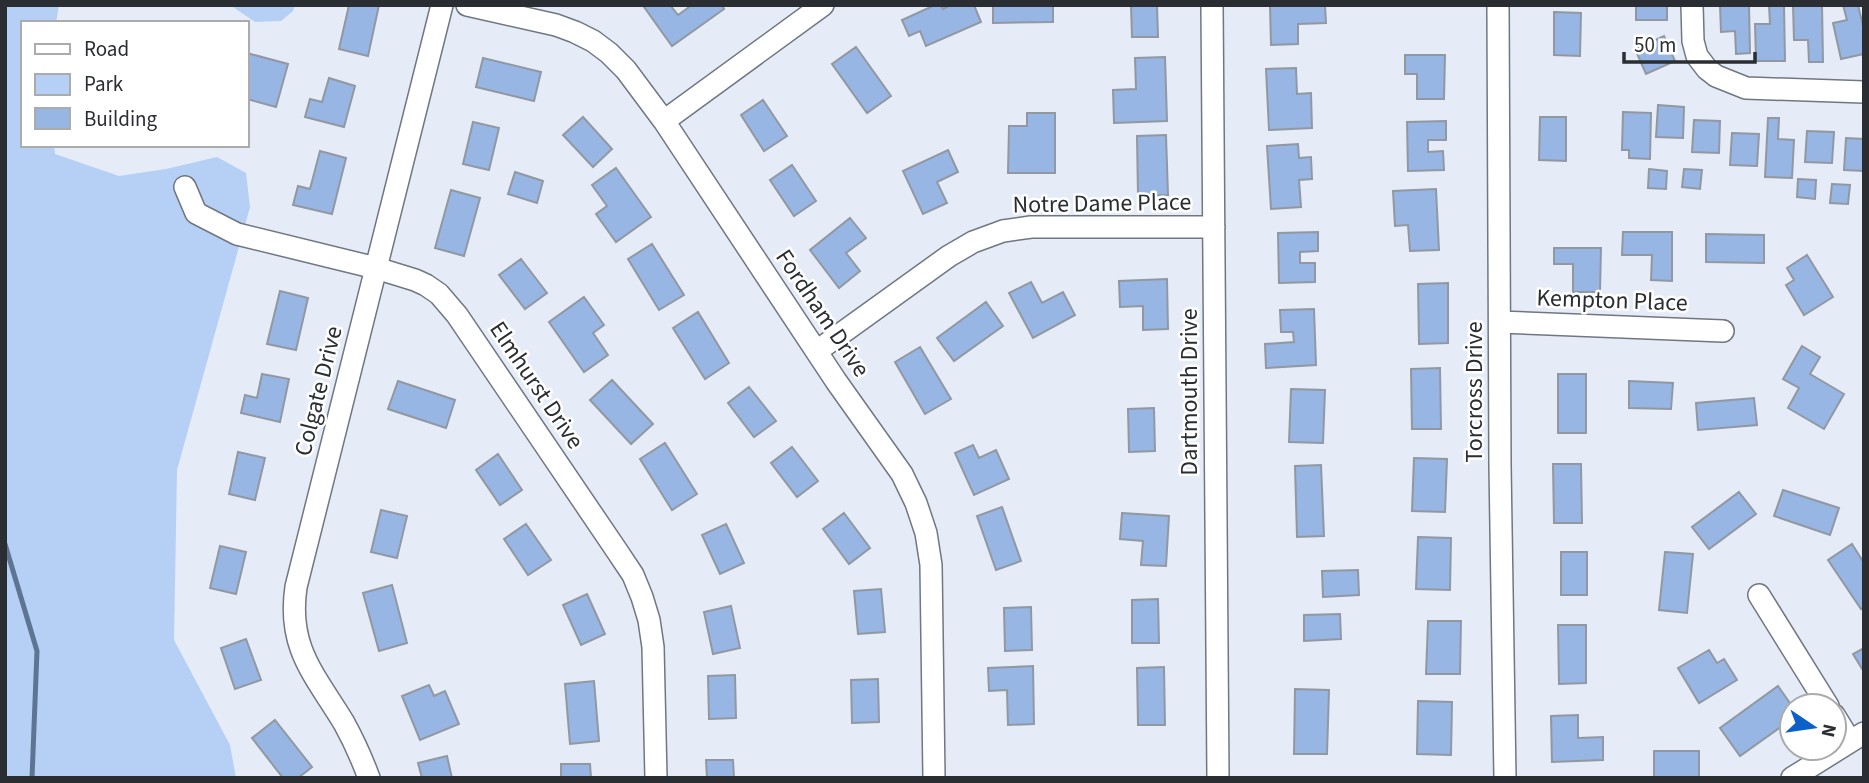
<svg xmlns="http://www.w3.org/2000/svg" width="1869" height="783" font-family="'Source Sans 3',sans-serif">
	<style>
		.green { fill: #b5cff5 }
		.lines { fill: none; stroke-linecap: round; stroke-linejoin: round }
		.stream { stroke: #5e7493; stroke-width: 5 }
		.building { fill: #97b6e3; stroke: #9198a2; stroke-width: 2 }
		.street-casing { stroke: #707781; stroke-width: 24 }
		.street { stroke: #fff; stroke-width: 21 }
		.labels { text-anchor: middle; stroke-width: 5; stroke-linejoin: round; paint-order: stroke }
		.street-label { font-size: 24px; fill: #2a2d31; stroke: #fff }
	</style>
	<rect width="100%" height="100%" fill="#e5ecf7"/>
	<!-- green -->
	<path class="green" d="M5 5H59L56 23H23V145H54L55 154 119 176 166 169 217 157 246 173 250 207 177 470 174 640 230 745 236 778H5Z
		M230 5H295L293 11 281 21 255 22Z"/>
	<g class="lines">
		<!-- stream -->
		<path class="stream" d="M5 544 37 651 32 778"/>
	</g>
	<!-- building -->
	<path class="building" d="M349 5H379L368 56 339 49Z
		M645 5H670L678 15 692 5H722L724 9 672 46 644 7Z
		M935 5H941L943 9 951 5H974L981 22 926 46 920 31 909 36 902 20Z
		M993 5H1053V22L993 23Z
		M1131 5H1157L1158 37H1132Z
		M1270 5H1325L1326 23 1298 24V44L1271 45Z
		M1636 5H1667V20H1636Z
		M1720 5H1749L1750 53 1736 54 1735 31 1721 32Z
		M1769 5H1784L1785 61H1756L1755 24H1770Z
		M1793 5H1822L1823 62H1809L1808 40H1794Z
		M1843 5H1858L1864 30V54L1841 59 1833 23 1847 20Z
		M1554 12 1581 13 1580 56 1554 55Z
		M1664 36 1675 61 1646 74 1635 49Z
		M856 47 891 96 867 113 832 64Z
		M247 53 288 64 276 107 247 99Z
		M1405 55H1445L1444 99H1417V74H1405Z
		M1165 57 1167 121 1114 123 1113 90 1136 89 1135 58Z
		M483 58 541 72 534 101 476 87Z
		M1296 68 1297 94 1311 93 1312 128 1269 130 1266 69Z
		M329 78 355 86 344 127 305 117 310 99 322 102Z
		M763 100 787 136 764 151 741 115Z
		M1658 105 1684 107 1683 138 1656 137Z
		M1623 112 1651 113 1650 159 1629 158V150H1622Z
		M1027 113H1055V173H1008L1009 126H1027Z
		M583 117 612 149 593 167 563 135Z
		M1540 117H1566V161L1539 160Z
		M1768 118H1779L1778 139 1794 140 1792 178 1765 177Z
		M1694 120 1720 121 1719 153 1692 152Z
		M1446 121V140H1428V152L1443 151 1444 170 1408 171 1407 122Z
		M473 122 499 128 489 170 463 164Z
		M1807 131 1834 132 1832 163 1805 162Z
		M1732 133 1759 134 1757 166 1730 165Z
		M1166 135 1168 195 1138 196 1137 136Z
		M1846 138 1864 139V171L1844 170Z
		M1298 144 1299 158 1311 157 1312 179 1299 180 1301 207 1271 209 1267 146Z
		M948 150 958 172 937 182 947 203 923 214 903 171Z
		M320 151 346 158 332 214 293 205 298 186 310 189Z
		M792 165 816 201 794 216 770 180Z
		M616 168 651 217 616 242 596 214 607 206 592 185Z
		M1649 169 1667 171 1666 189 1648 188Z
		M1684 169 1702 170 1700 189 1682 187Z
		M515 172 543 181 537 203 508 194Z
		M1798 179 1816 180 1815 199 1797 197Z
		M1832 184 1850 185 1848 204 1830 203Z
		M1436 189 1439 250 1410 251 1408 225 1395 226 1393 191Z
		M451 190 480 198 464 256 435 248Z
		M850 218 866 238 846 253 860 271 839 288 810 250Z
		M1318 232V251L1300 252V263H1315V282L1279 283 1278 233Z
		M1623 232H1672V281L1651 280 1652 255H1622Z
		M1706 234 1764 235V263L1706 262Z
		M652 244 684 295 659 310 628 259Z
		M1554 248H1601L1600 292H1573V264H1554Z
		M1807 255 1833 297 1804 315 1786 285 1794 280 1787 268Z
		M521 259 547 293 525 309 499 275Z
		M1167 279 1168 329 1143 330V306L1120 307 1119 281Z
		M1031 282 1042 303 1063 292 1075 315 1033 338 1009 293Z
		M1448 283V343L1419 344 1418 284Z
		M280 291 308 298 296 350 267 344Z
		M584 297 604 325 593 333 608 355 584 372 549 322Z
		M986 302 1003 326 954 361 937 338Z
		M1314 309 1316 365 1266 368 1265 344 1294 342 1293 332H1281L1280 310Z
		M698 312 729 363 705 379 673 328Z
		M1802 346 1820 357 1810 374 1844 394 1824 429 1788 408 1799 388 1783 379Z
		M920 347 951 399 925 414 895 362Z
		M1440 368 1441 429H1412L1411 369Z
		M262 374 289 379 280 422 241 413 245 395 257 398Z
		M1558 374H1586V433H1558Z
		M612 380 653 424 631 444 590 400Z
		M398 381 455 400 446 428 388 409Z
		M1629 381 1673 383 1671 409 1629 408Z
		M749 387 776 421 754 437 728 403Z
		M1291 389 1325 390 1323 443 1289 442Z
		M1754 398 1757 425 1698 430 1696 403Z
		M1154 408 1155 451 1129 452 1128 409Z
		M665 443 697 494 672 510 640 459Z
		M973 445 979 458 996 450 1009 479 974 495 955 453Z
		M792 447 818 481 797 497 771 463Z
		M238 452 265 458 255 500 229 494Z
		M498 454 522 490 500 505 476 470Z
		M1414 458 1447 459 1445 512 1412 511Z
		M1553 464H1581L1582 523H1554Z
		M1321 465 1324 536 1297 537 1295 466Z
		M1783 490 1839 508 1830 535 1774 516Z
		M1739 492 1756 514 1709 549 1692 527Z
		M1002 507 1021 561 996 570 977 516Z
		M381 510 407 516 397 558 371 552Z
		M844 513 870 548 849 564 823 529Z
		M1122 513 1169 516 1166 566 1141 565 1143 541 1120 539Z
		M526 524 551 560 528 575 504 539Z
		M726 524 744 563 720 574 702 535Z
		M1418 537 1451 538 1450 590 1416 589Z
		M1852 544 1864 563V607L1861 609 1828 560Z
		M220 546 246 552 236 594 210 588Z
		M1561 552H1587V595H1561Z
		M1665 552 1693 554 1687 613 1659 610Z
		M1358 570 1359 595 1323 597 1322 571Z
		M392 585 407 643 379 651 363 593Z
		M881 589 885 632 858 634 854 591Z
		M587 594 605 634 581 645 563 605Z
		M1158 599 1159 643H1132V600Z
		M731 606 740 648 713 654 704 612Z
		M1031 607 1032 650 1005 651 1004 608Z
		M1340 614 1341 639 1304 641V615Z
		M1428 621H1461L1460 674H1426Z
		M1558 625H1586V683L1559 684Z
		M246 639 261 680 235 689 221 648Z
		M1864 648V672L1853 654Z
		M1709 650 1717 663 1724 659 1737 680 1699 703 1678 668Z
		M1033 666 1034 724 1008 725 1007 690 989 691 988 668Z
		M1164 667 1165 725H1138L1137 668Z
		M735 675 736 718 709 719 708 676Z
		M878 679 879 722 852 723 851 680Z
		M594 681 599 741 570 744 565 684Z
		M429 685 434 696 445 691 459 724 420 740 402 696Z
		M1778 686 1792 706V719L1740 756 1720 728Z
		M1295 689 1329 690 1327 754H1294Z
		M1418 701 1452 702 1451 755 1417 754Z
		M1578 715V738L1603 737V760L1552 762 1551 716Z
		M275 720 312 767 298 778H283L252 738Z
		M1654 751H1699V778H1654Z
		M447 756 452 778H422L418 763Z
		M706 760H733L734 778H707Z
		M561 764H590L591 778H561Z"/>
	<g class="lines">
		<defs>
			<path id="street" d="M467 5 556 25 575 32 593 41 609 53 626 70 664 121 836 381 902 474 916 503 926 533 931 565 934 778
				M1212 5 1218 778
				M1498 5 1500 465 1505 778
				M1692 5 1693 41 1697 56 1707 69 1716 76 1746 88 1864 92
				M664 121 823 5
				M185 187 196 213 237 234 376 268 415 280 426 285 439 294 457 315 617 551 633 575 642 597 649 620 653 647 656 778
				M1500 322 1723 331
				M817 351 949 256 973 242 1003 231 1031 227H1214
				M1759 595 1828 706
				M1834 715 1850 741
				M369 778C362 759 354 741 344 723 315 675 287 648 296 587L442 5
				M1792 778 1864 733"/>
		</defs>
		<!-- street casing -->
		<use href="#street" class="street-casing"/>
		<!-- street -->
		<use href="#street" class="street"/>
	</g>
	<g class="labels">
		<!-- street labels -->
		<g class="street-label">
			<text transform="translate(1102 203) rotate(-1)" y="8">Notre Dame Place</text>
			<text transform="translate(1612 300) rotate(2)" y="8">Kempton Place</text>
			<text transform="translate(823 313) rotate(56)" y="8">Fordham Drive</text>
			<text transform="translate(537 385) rotate(56)" y="8">Elmhurst Drive</text>
			<text transform="translate(318 391) rotate(-76)" y="8">Colgate Drive</text>
			<text transform="translate(1189 392) rotate(-90)" y="8">Dartmouth Drive</text>
			<text transform="translate(1474 392) rotate(-90)" y="8">Torcross Drive</text>
		</g>
	</g>
	<!-- border -->
	<rect width="1869" height="783" fill="none" stroke="#2a2d31" stroke-width="14"/>
	<!-- legend -->
	<rect x="21" y="21" width="228" height="126" fill="#ffffff" stroke="#aaabad" stroke-width="2"/>
	<rect x="35" y="44" width="35" height="10" fill="#ffffff" stroke="#aaabad" stroke-width="2"/>
	<text x="84" y="56" font-size="21" fill="#2a2d31">Road</text>
	<rect x="35" y="74" width="35" height="21" fill="#b5cff5" stroke="#aaabad" stroke-width="2"/>
	<text x="84" y="91" font-size="21" fill="#2a2d31">Park</text>
	<rect x="35" y="108" width="35" height="21" fill="#97b6e3" stroke="#aaabad" stroke-width="2"/>
	<text x="84" y="126" font-size="21" fill="#2a2d31">Building</text>
	<!-- north arrow -->
	<g transform="translate(1813 727) rotate(103)"><circle r="33" fill="#ffffff" stroke="#aaabad" stroke-width="2"/>
	<path d="M0-5L12 26L0 18L-12 26Z" fill="#0d5fc9"/>
	<text y="-10" font-size="19" font-weight="bold" text-anchor="middle" fill="#2a2d31">N</text>
	</g>
	<!-- scale -->
	<path d="M1624 52v10h131v-10" fill="none" stroke="#2a2d31" stroke-width="3.5"/>
	<text x="1634" y="52" font-size="21" fill="#2a2d31" stroke="#ffffff" stroke-width="5" paint-order="stroke">50 m</text>
</svg>
